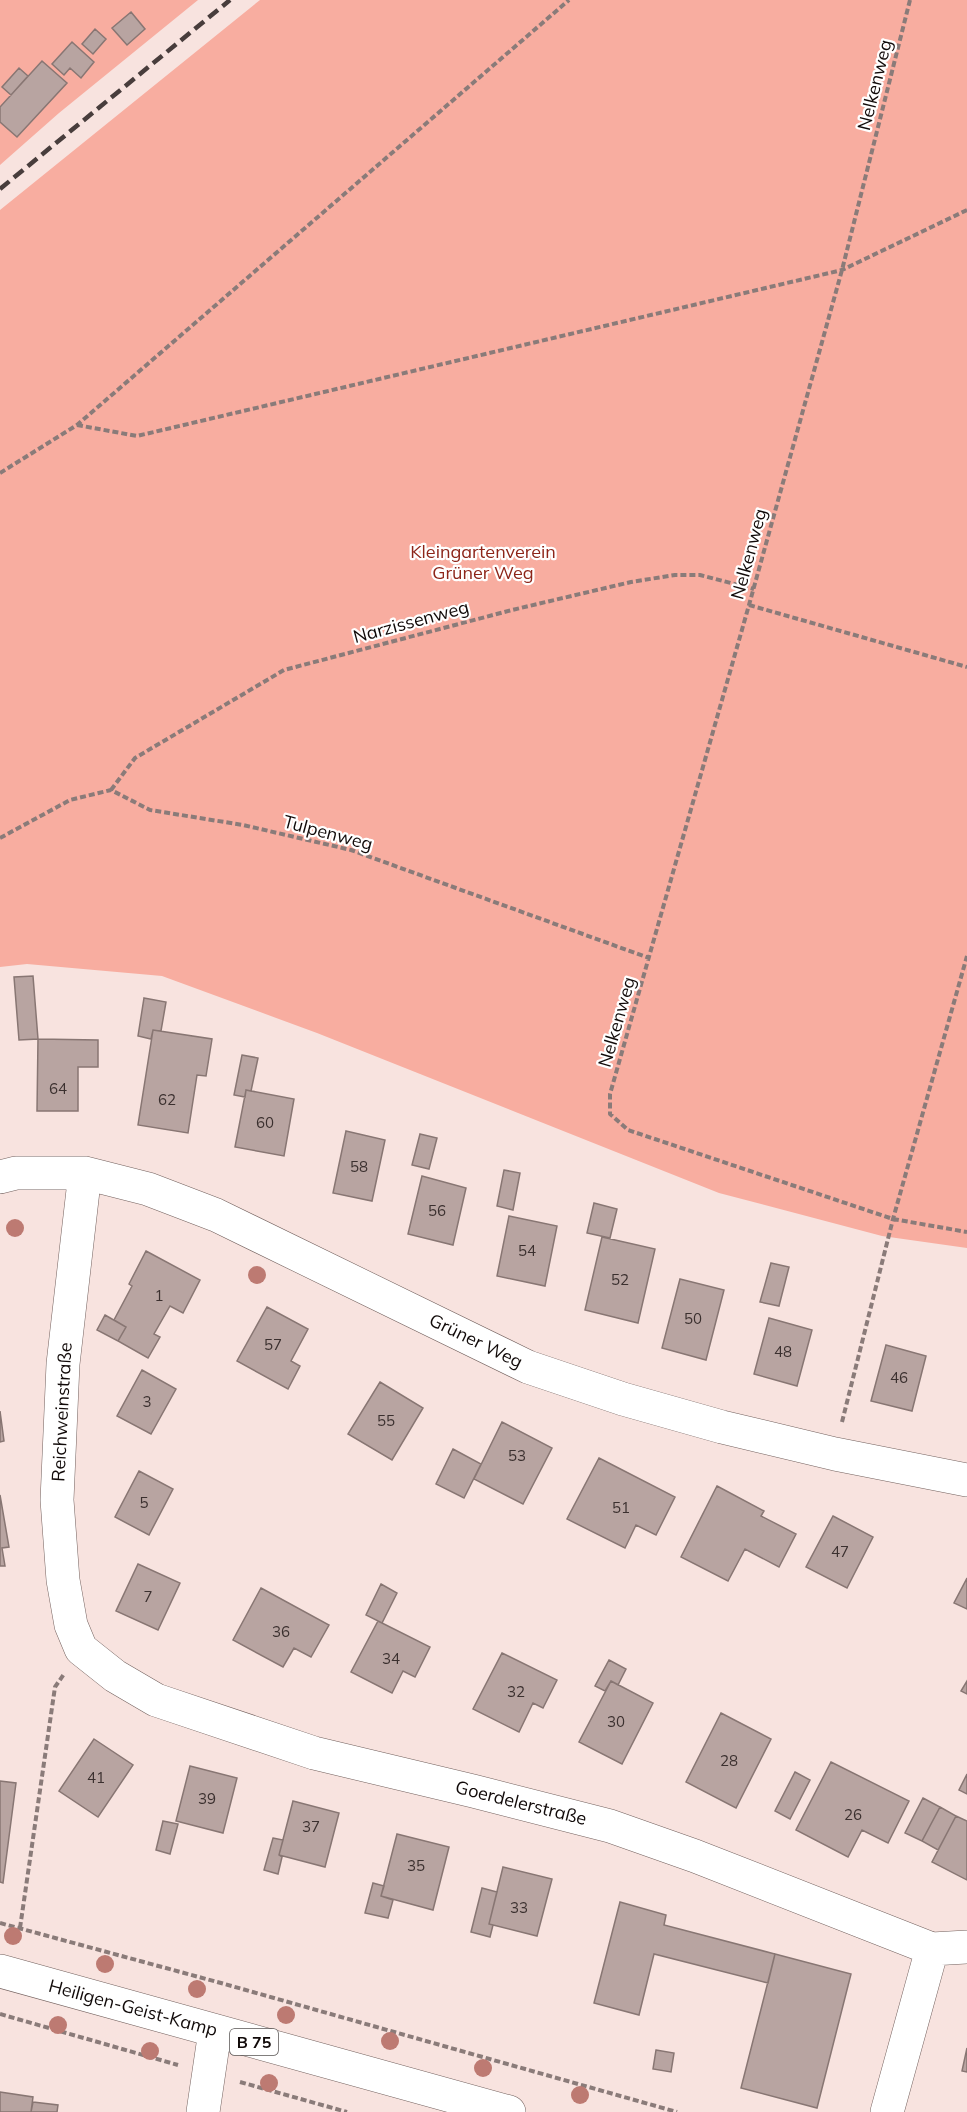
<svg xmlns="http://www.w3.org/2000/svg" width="967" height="2112" font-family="Mulish,sans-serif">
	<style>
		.green { fill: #f8ada0 }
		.building { fill: #b8a4a1; stroke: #887673; stroke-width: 1.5 }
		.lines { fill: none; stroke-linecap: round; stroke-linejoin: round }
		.minor-casing { stroke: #73615e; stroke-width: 34 }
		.primary-casing { stroke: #73615e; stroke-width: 34 }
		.path { stroke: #8a7b79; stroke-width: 4; stroke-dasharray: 6 3; stroke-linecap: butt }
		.minor { stroke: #fff; stroke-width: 33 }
		.primary { stroke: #fff; stroke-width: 33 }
		.rail { stroke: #483d3c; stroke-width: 4.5; stroke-dasharray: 12 6; stroke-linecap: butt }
		.tree { fill: #bd7a72 }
		.labels { text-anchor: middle; stroke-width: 4.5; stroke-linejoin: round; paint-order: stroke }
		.number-label { font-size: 15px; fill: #3b302f }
		.shield { fill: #fff; stroke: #585453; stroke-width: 1.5 }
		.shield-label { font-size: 16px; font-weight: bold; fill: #110a09 }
		.street-label { font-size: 18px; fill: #110a09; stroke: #fff }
		.park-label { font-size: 18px; fill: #8d2519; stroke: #fff }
	</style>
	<rect width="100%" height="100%" fill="#f8e3df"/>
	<!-- green -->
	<path class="green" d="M0 0H198L59 113 0 165Z
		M260 0H967V1248L882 1236 719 1193 317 1033 162 976 27 964 0 967V210Z"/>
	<!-- building -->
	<path class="building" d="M131 12 145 29 127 45 112 28Z
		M95 29 106 39 93 54 82 44Z
		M72 42 94 62 81 78 70 68 64 75 52 64Z
		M42 61 67 83 17 137 0 122V107Z
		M19 68 28 76 11 95 2 87Z
		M33 976 38 1039 19 1040 14 977Z
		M144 998 166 1002 161 1031 153 1030 151 1039 138 1036Z
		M153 1030 212 1039 206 1076 197 1075 188 1133 138 1125Z
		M38 1039 98 1040V1067H78V1111H37Z
		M242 1055 258 1058 251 1091 246 1090 245 1097 234 1095Z
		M246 1090 294 1099 284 1156 235 1147Z
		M346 1131 385 1140 372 1201 333 1193Z
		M420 1134 437 1138 429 1169 412 1165Z
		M504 1170 520 1173 513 1210 497 1206Z
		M422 1176 466 1188 453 1245 408 1234Z
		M594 1203 617 1209 610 1238 587 1233Z
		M509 1216 557 1226 545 1286 497 1276Z
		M602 1237 655 1249 638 1323 585 1310Z
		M146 1251 200 1280 183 1313 170 1306 154 1334 160 1337 148 1358 118 1341 126 1327 114 1320 132 1286 129 1284Z
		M771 1263 789 1267 779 1306 760 1302Z
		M680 1279 724 1290 706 1360 662 1348Z
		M267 1307 308 1329 291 1361 300 1366 288 1389 237 1361Z
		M105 1315 126 1327 118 1341 97 1330Z
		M769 1318 812 1330 797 1386 754 1374Z
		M886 1345 926 1356 912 1411 871 1401Z
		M142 1370 176 1389 151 1434 117 1416Z
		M380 1382 423 1408 392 1460 348 1434Z
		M0 1411 4 1441 0 1442Z
		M502 1422 552 1448 523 1504 474 1479Z
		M453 1449 481 1464 464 1498 436 1484Z
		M599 1458 675 1497 656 1535 636 1525 625 1548 567 1519Z
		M139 1471 173 1489 149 1535 115 1517Z
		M717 1486 764 1511 761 1516 796 1534 779 1567 745 1549 728 1581 681 1557Z
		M0 1495 9 1547 2 1548 5 1566H0Z
		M833 1516 873 1537 847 1588 806 1567Z
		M138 1564 180 1583 158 1630 116 1611Z
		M967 1578V1609L954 1603Z
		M381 1584 397 1593 382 1623 366 1615Z
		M261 1588 329 1625 311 1657 294 1648 283 1667 233 1640Z
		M378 1621 430 1647 415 1677 403 1671 392 1693 351 1672Z
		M502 1653 557 1680 543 1708 533 1703 519 1732 473 1709Z
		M609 1660 626 1669 618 1685 611 1681 605 1691 595 1686Z
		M611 1681 653 1703 622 1764 579 1742Z
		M967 1681V1694L961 1691Z
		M721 1713 771 1739 736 1808 686 1782Z
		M94 1739 133 1765 98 1817 59 1791Z
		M831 1762 909 1801 888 1843 862 1830 848 1857 796 1830Z
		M190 1766 237 1778 223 1833 176 1821Z
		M795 1772 810 1780 790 1819 775 1811Z
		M967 1774V1794L959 1790Z
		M0 1781 16 1783 3 1883 0 1882Z
		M923 1798 940 1807 922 1841 905 1833Z
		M293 1801 339 1813 325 1867 279 1855Z
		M940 1807 956 1816 938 1850 922 1841Z
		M956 1816 967 1821V1880L932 1862Z
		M163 1821 178 1824 170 1854 156 1850Z
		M397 1834 449 1847 433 1910 381 1896Z
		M273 1838 283 1840 279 1855 282 1857 278 1874 264 1870Z
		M503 1867 552 1879 537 1936 489 1924Z
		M373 1883 384 1886 381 1896 393 1900 388 1918 365 1913Z
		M482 1888 497 1892 489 1924 493 1925 490 1937 471 1932Z
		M620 1902 666 1915 664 1925 775 1954 768 1983 654 1954 639 2015 594 2003Z
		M775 1954 851 1974 817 2108 741 2088Z
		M967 2048V2072L962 2071Z
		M656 2050 674 2053 671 2072 653 2069Z
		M0 2092 33 2097 31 2112H0Z
		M33 2102 58 2105 57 2112H31Z"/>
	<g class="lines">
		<defs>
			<path id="minor" d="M85 1173 63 1364 57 1500 63 1580 71 1625 81 1649 115 1676 156 1700 314 1753 473 1791 610 1826 695 1856 932 1949 967 1947
				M0 1177 16 1173H85L148 1189 216 1215 528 1367 623 1399 722 1427 835 1454 967 1480
				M203 2112 215 2031
				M887 2112 932 1949"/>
			<path id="primary" d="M0 1971 509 2112"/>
		</defs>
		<!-- minor casing -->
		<use href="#minor" class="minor-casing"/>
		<!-- primary casing -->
		<use href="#primary" class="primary-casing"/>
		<!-- path -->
		<path class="path" d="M910 0 842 270 749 605 610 1094V1114L628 1130 893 1219 967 1232
			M77 425 137 436 842 270 967 210
			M0 473 77 425 569 0
			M749 605 967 667
			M111 790 135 758 284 670 512 610 631 582 675 575H700L754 589
			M0 838 70 800 111 790 150 810 243 825 351 850 649 958
			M842 1422 893 1219 967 956
			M0 1923 221 1983 677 2112
			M20 1928 55 1687 64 1674
			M0 2014 178 2065
			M240 2082 347 2112"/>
		<!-- minor -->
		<use href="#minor" class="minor"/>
		<!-- primary -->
		<use href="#primary" class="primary"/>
		<!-- rail -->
		<path class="rail" d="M0 189 230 0"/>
	</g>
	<!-- trees -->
	<g class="tree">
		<circle cx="15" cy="1228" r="9"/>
		<circle cx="257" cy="1275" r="9"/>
		<circle cx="13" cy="1936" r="9"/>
		<circle cx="105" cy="1964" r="9"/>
		<circle cx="197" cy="1989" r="9"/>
		<circle cx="286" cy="2015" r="9"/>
		<circle cx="58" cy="2025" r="9"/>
		<circle cx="390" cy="2041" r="9"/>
		<circle cx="150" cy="2051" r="9"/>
		<circle cx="483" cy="2068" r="9"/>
		<circle cx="269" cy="2083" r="9"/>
		<circle cx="580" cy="2095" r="9"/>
	</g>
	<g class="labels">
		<!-- number labels -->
		<g class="number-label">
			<text x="58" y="1094">64</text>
			<text x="167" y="1105">62</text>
			<text x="265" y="1128">60</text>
			<text x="359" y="1172">58</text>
			<text x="437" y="1216">56</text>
			<text x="527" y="1256">54</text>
			<text x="620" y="1285">52</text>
			<text x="159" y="1301">1</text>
			<text x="693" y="1324">50</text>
			<text x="273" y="1350">57</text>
			<text x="783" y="1357">48</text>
			<text x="899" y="1383">46</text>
			<text x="147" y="1407">3</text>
			<text x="386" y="1426">55</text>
			<text x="517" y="1461">53</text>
			<text x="144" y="1508">5</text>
			<text x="621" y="1513">51</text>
			<text x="840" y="1557">47</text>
			<text x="148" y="1602">7</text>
			<text x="281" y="1637">36</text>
			<text x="391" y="1664">34</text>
			<text x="516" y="1697">32</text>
			<text x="616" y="1727">30</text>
			<text x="729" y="1766">28</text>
			<text x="96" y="1783">41</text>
			<text x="207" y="1804">39</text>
			<text x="853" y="1820">26</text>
			<text x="311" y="1832">37</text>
			<text x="416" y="1871">35</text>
			<text x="519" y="1913">33</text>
		</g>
		<!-- shield labels -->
		<rect class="shield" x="230" y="2029" width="48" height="26" rx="4.5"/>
		<g class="shield-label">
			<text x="254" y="2048">B 75</text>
		</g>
		<!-- street labels -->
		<g class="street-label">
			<text transform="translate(875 85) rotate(-76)" y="6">Nelkenweg</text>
			<text transform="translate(749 554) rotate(-75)" y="6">Nelkenweg</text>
			<text transform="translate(411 622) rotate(-15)" y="6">Narzissenweg</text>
			<text transform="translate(328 833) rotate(15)" y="6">Tulpenweg</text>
			<text transform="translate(617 1022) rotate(-74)" y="6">Nelkenweg</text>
			<text transform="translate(476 1341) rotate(26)" y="6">Grüner Weg</text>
			<text transform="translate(62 1412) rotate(-87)" y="6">Reichweinstraße</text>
			<text transform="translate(521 1803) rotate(14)" y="6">Goerdelerstraße</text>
			<text transform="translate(133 2008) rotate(15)" y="6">Heiligen-Geist-Kamp</text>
		</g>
		<!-- park labels -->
		<g class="park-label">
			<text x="483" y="558">Kleingartenverein<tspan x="483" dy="21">Grüner Weg</tspan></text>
		</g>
	</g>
</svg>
